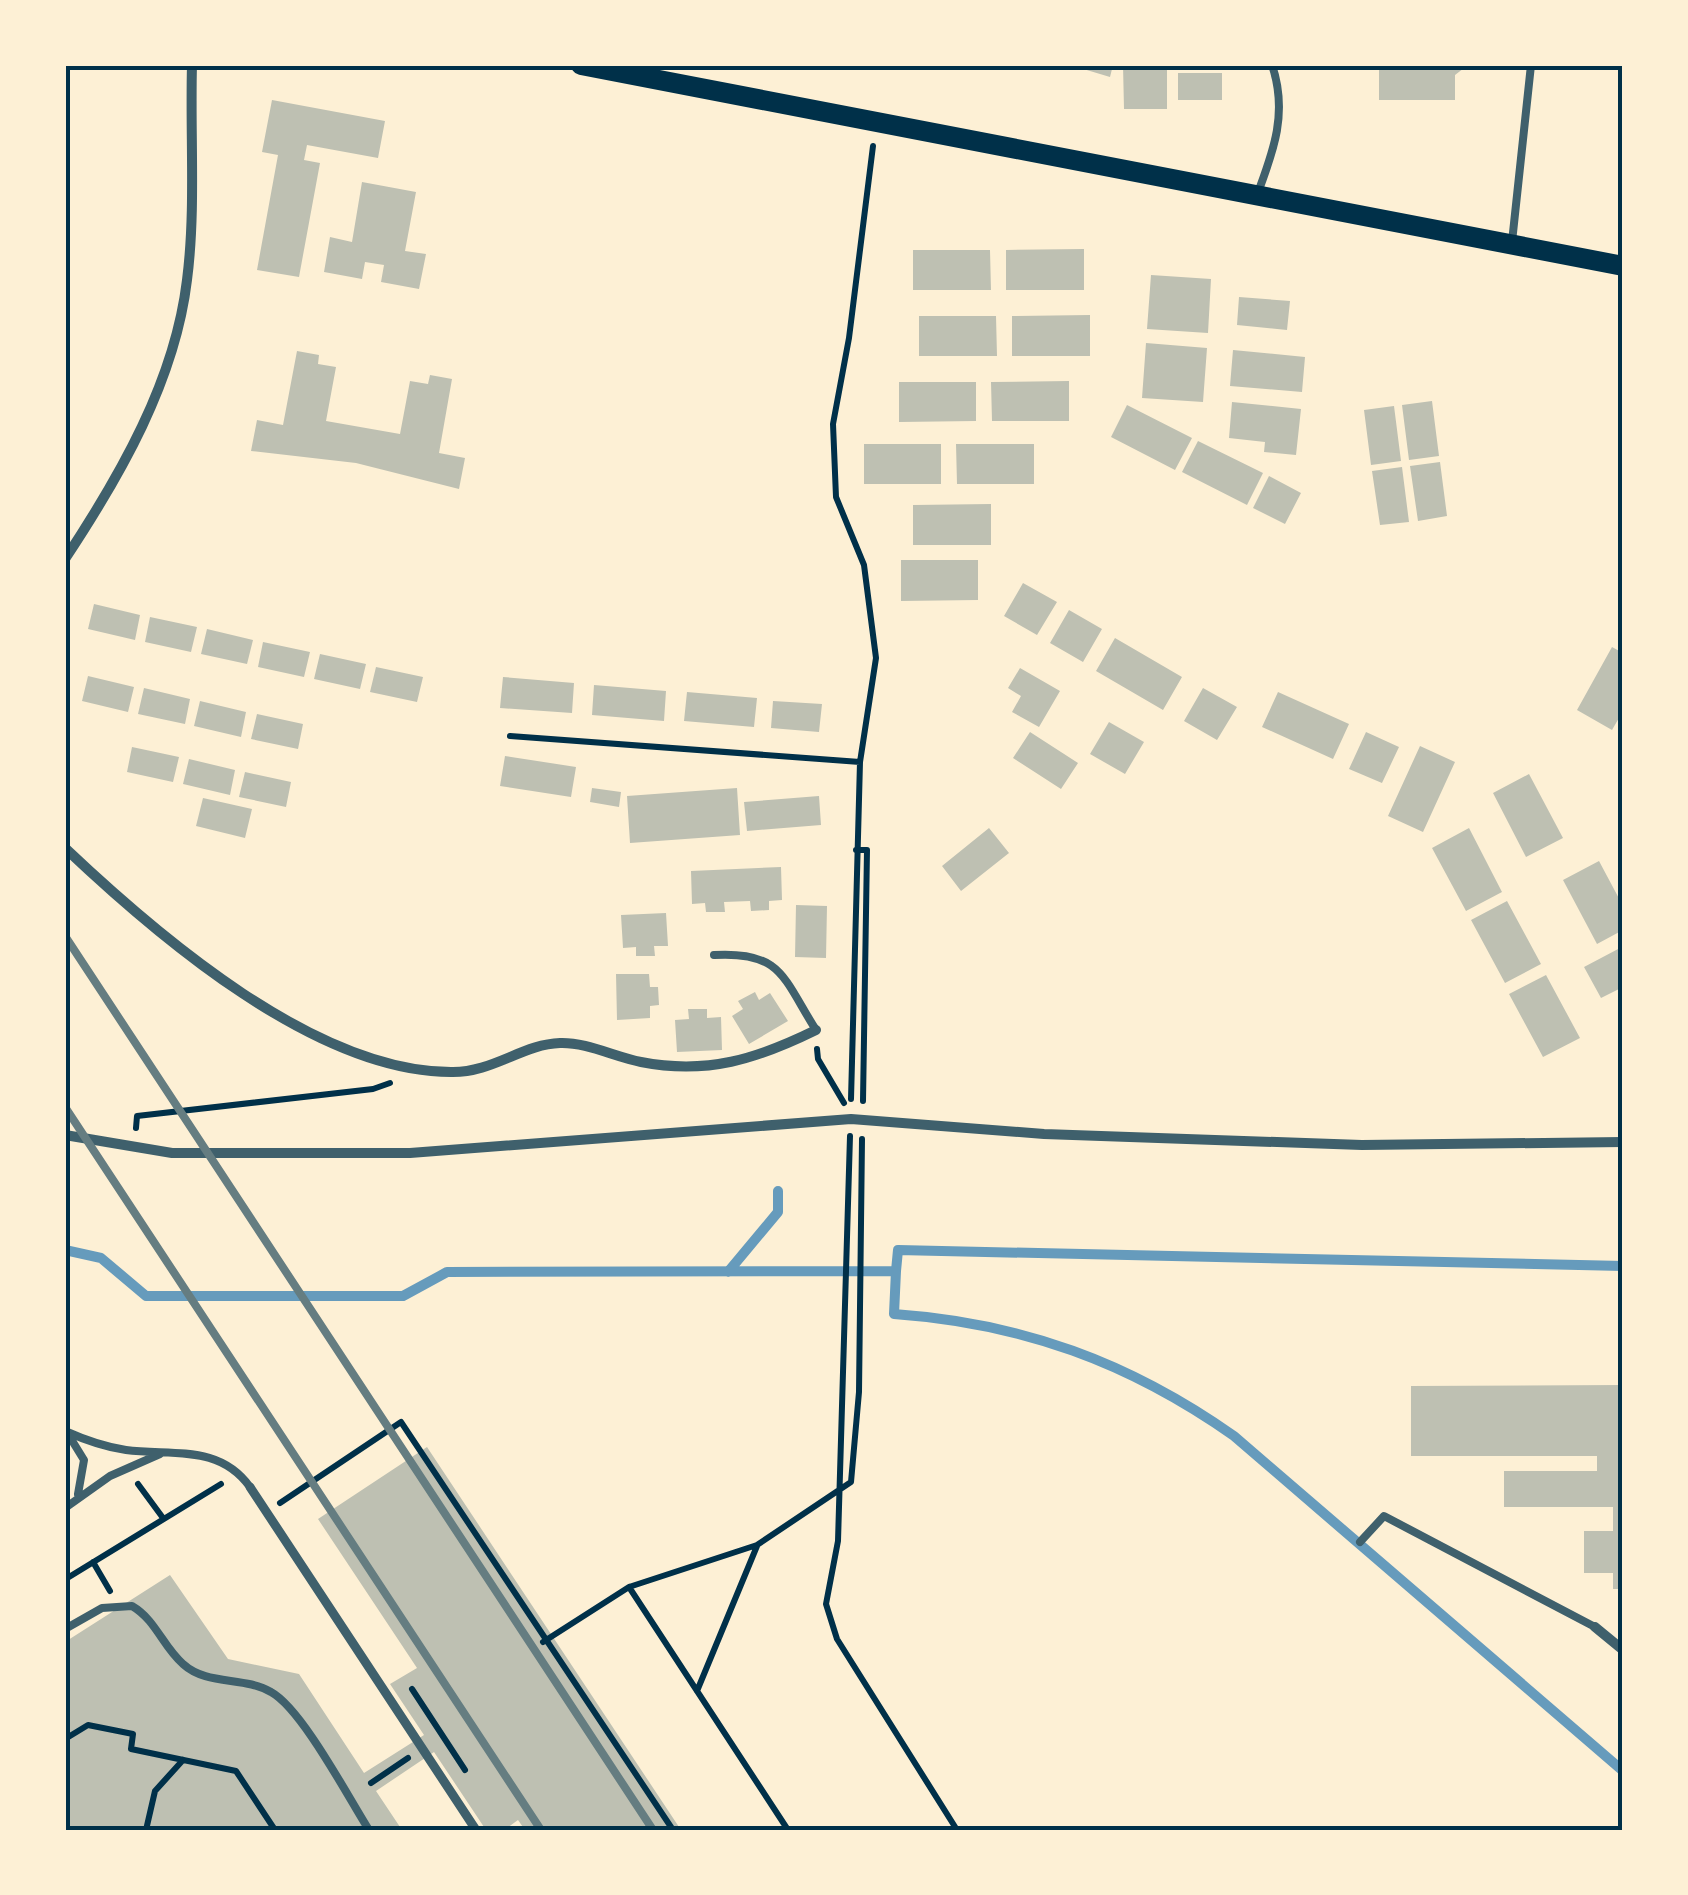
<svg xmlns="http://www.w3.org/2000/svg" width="1688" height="1895" font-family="Georgia,serif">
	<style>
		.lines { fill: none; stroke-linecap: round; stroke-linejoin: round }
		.stream { stroke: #669bbc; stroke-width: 10 }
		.building { fill: #bec0b2 }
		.path { stroke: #003049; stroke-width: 6 }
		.service { stroke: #3f606c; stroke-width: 8 }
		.pedestrian { stroke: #3f606c; stroke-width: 9 }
		.minor { stroke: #3f606c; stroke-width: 10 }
		.secondary { stroke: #003049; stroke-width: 20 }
		.rail { stroke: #657d81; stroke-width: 8 }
		.neatline { fill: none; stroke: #003049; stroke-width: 4 }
	</style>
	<rect width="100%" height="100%" fill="#fdf0d5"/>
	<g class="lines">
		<!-- stream -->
		<path class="stream" d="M65 1250 101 1258 146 1296H403L447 1272 896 1271 898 1250 1623 1266
			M896 1271 894 1314C1022 1323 1129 1362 1234 1436L1623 1771
			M728 1272 778 1212V1191"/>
	</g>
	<!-- building -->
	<path class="building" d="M1070 65H1113L1110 77Z
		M1123 65H1167V109H1124Z
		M1379 65H1468L1455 75V100H1379Z
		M1178 73H1222V100H1178Z
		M272 100 385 121 378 158 307 145 304 160 320 163 299 277 257 270 278 155 262 152Z
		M362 182 416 192 405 251 426 254 419 289 381 282 384 265 365 262 362 279 324 272 330 237 352 242Z
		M1084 249V290H1006V250Z
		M913 250H990L991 290H913Z
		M1151 275 1211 279 1208 333 1147 329Z
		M1239 297 1290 301 1287 330 1237 325Z
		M1090 315V356H1012V316Z
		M919 316H996L997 356H919Z
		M1146 343 1207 348 1203 402 1142 398Z
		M1233 350 1305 357 1302 392 1230 386Z
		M297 351 319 355 318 364 336 367 326 421 400 434 410 381 428 384 430 375 452 379 439 453 465 458 459 489 356 463 251 451 257 420 283 425Z
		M1069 381V421H992L991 382Z
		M899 382H976V421L899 422Z
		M1432 401 1439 456 1409 460 1402 405Z
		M1232 402 1301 409 1296 455 1264 452 1265 442 1229 438Z
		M1127 405 1192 438 1175 470 1111 437Z
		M1394 406 1401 461 1371 465 1364 410Z
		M1198 441 1263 473 1247 505 1182 472Z
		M864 444H941V484H864Z
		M956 444H1034V484H957Z
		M1440 462 1447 516 1418 521 1410 466Z
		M1402 467 1409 522 1380 525 1372 471Z
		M1269 476 1301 493 1285 524 1253 508Z
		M991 504V545H913V505Z
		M901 560H978V600L901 601Z
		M1023 583 1057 602 1037 635 1004 616Z
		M94 604 140 615 135 640 88 629Z
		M1069 610 1102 629 1083 662 1050 643Z
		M150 617 197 627 191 652 145 642Z
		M207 629 253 640 247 664 201 654Z
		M1115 638 1182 677 1163 710 1096 671Z
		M263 642 310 652 304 677 258 667Z
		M1612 647 1623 653V711L1612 730 1577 710Z
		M320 654 366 664 360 689 314 679Z
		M376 667 423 677 417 702 370 692Z
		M1020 668 1060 691 1039 727 1012 712 1021 696 1008 688Z
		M88 676 134 687 128 712 82 701Z
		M503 677 574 683 572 713 500 708Z
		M594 685 666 691 664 721 592 715Z
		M144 688 190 699 185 724 138 714Z
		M1203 688 1237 707 1217 740 1184 721Z
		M687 692 757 698 754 727 684 721Z
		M1278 692 1349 724 1333 759 1262 727Z
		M200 701 246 712 241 737 194 726Z
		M773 701 822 704 819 732 771 728Z
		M257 714 303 724 298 749 251 739Z
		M1109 722 1144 742 1125 774 1090 754Z
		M1030 732 1078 763 1061 789 1013 758Z
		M1366 732 1399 747 1382 783 1349 769Z
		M1420 746 1455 762 1423 832 1388 816Z
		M132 747 179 757 173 782 127 772Z
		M505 756 576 767 571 797 500 786Z
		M189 759 235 770 230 795 183 784Z
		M245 772 291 782 286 807 239 797Z
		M1529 774 1563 838 1526 857 1493 793Z
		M592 788 621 792 619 807 590 802Z
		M737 788 740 835 630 843 627 796Z
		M819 796 821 825 747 831 744 802Z
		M203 798 252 809 245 838 196 826Z
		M989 828 1009 853 961 891 942 866Z
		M1469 828 1502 892 1466 911 1432 848Z
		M1599 861 1623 906V930L1597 944 1563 880Z
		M781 867 782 900 769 901V910L751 911 750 901 724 902 725 912H706L705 903 692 904 691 871Z
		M1507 901 1541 964 1505 983 1471 920Z
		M796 905 827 906 826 958 795 957Z
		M666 913 668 946H654L655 956H636V947L623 948 621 915Z
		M1620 948 1623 987 1601 998 1584 967Z
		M616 974H649L650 987H658L659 1005 650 1006V1018L617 1020Z
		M1546 975 1580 1038 1543 1057 1509 994Z
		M755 992 759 1000 770 993 788 1021 749 1044 732 1016 743 1009 738 1001Z
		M688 1009H707V1018L721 1017 722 1050 677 1052 675 1020 689 1019Z
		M1623 1385V1589H1613V1573H1584V1531H1613V1507H1504V1471H1597V1456H1411V1386Z
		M427 1447 681 1830H525L518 1820 504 1830H486L434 1752 376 1791 402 1830H65V1642L170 1575 228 1659 299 1674 364 1773 424 1735 390 1684 417 1668 318 1519Z"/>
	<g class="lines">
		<!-- path -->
		<path class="path" d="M510 736 860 762
			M856 850H867L863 1101
			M817 1049 818 1059 844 1103
			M851 1099 860 762 876 658 864 565 836 497 833 424 849 338 873 146
			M136 1128 137 1116 373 1089 390 1083
			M850 1136 838 1541 826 1604 837 1639 957 1830
			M138 1484 163 1518
			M280 1503 401 1422 673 1830
			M93 1562 110 1591
			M65 1573 69 1577 221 1484
			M629 1587 788 1830
			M543 1642 629 1587 757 1545 851 1482 859 1392 862 1139
			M412 1689 465 1770
			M697 1691 757 1546
			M65 1739 88 1725 133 1734 131 1749 236 1771 275 1830
			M371 1783 408 1758
			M146 1830 155 1791 183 1760"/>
		<!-- service -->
		<path class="service" d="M1257 195C1274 150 1288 112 1272 65
			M1512 242 1531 65
			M714 955C782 951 783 978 816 1030
			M65 1431C85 1440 105 1447 126 1450 173 1456 219 1444 250 1487
			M68 1434 84 1460 78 1494
			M65 1508 110 1476 160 1454
			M1360 1542 1384 1516 1595 1627
			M65 1629 102 1608 132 1606C156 1620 163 1647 183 1664 207 1686 244 1676 271 1692 302 1709 348 1797 369 1830"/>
		<!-- pedestrian -->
		<path class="pedestrian" d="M250 1487 476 1830"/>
		<!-- minor -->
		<path class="minor" d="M65 559C120 476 175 381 187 280 196 210 190 136 192 65
			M65 848C159 937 316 1072 451 1072 492 1073 523 1044 560 1043 586 1042 615 1057 641 1062 707 1075 757 1059 816 1030
			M65 1135 172 1153H410L851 1119 1044 1134 1362 1145 1623 1142
			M1595 1627 1623 1650"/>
		<!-- secondary -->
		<path class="secondary" d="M581 65 1623 266"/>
		<!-- rail -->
		<path class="rail" d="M65 936 653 1830
			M65 1107 541 1830"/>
	</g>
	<!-- border -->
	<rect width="1688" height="1895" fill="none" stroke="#fdf0d5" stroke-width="135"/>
	<rect x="68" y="68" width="1552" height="1760" class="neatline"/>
</svg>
